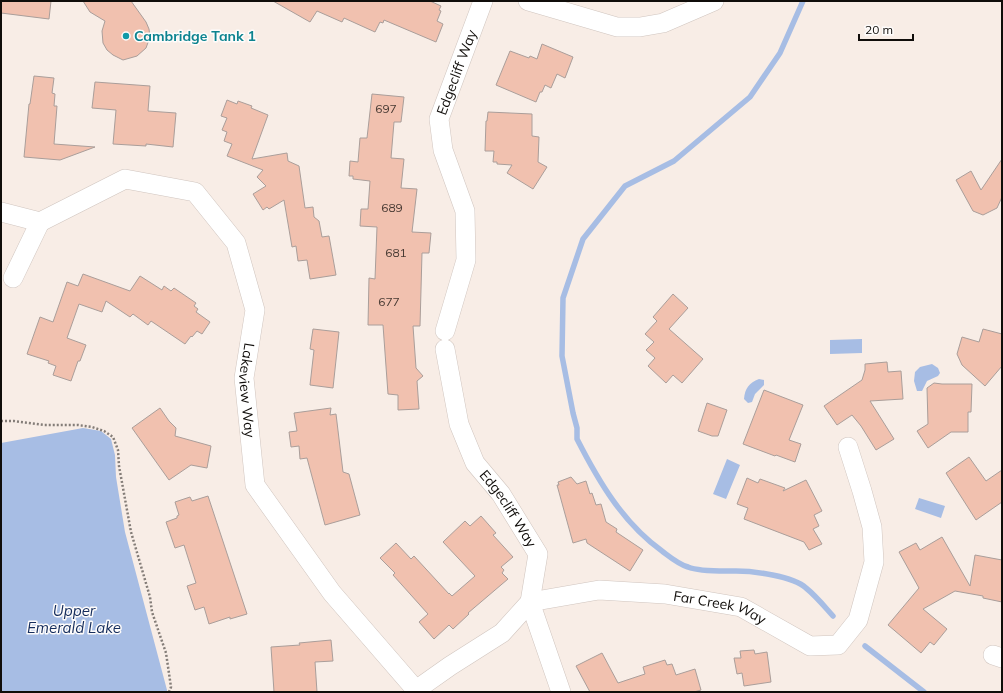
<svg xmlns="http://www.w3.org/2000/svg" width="1003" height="693" font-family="Mulish,sans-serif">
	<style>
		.water { fill: #a7bde4 }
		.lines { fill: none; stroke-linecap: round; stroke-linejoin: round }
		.stream { stroke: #a7bde4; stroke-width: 5.5 }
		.building { fill: #f1c1af; stroke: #aa9e9a }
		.minor-casing { stroke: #d0c5bf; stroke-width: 20 }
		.path { stroke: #847d78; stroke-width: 2.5; stroke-dasharray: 2 2; stroke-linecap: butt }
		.minor { stroke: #fff; stroke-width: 19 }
		.culture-dot { fill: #0f9aa8; stroke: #fefcfb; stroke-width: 1.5 }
		.labels { text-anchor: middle; stroke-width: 3; stroke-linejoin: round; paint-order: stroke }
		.number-label { font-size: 12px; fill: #483a33 }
		.culture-label { font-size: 14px; font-weight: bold; fill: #0d838f; stroke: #fefcfb; text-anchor: start }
		.street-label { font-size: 14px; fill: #100d0a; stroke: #fefcfb }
		.water-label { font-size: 15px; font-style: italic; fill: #152d5d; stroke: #fefcfb }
	</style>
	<rect width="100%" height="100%" fill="#f8ede6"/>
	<!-- water -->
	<path class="water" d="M862 339V353L830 354V340Z
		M932 364 938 368 940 373 938 376 927 381 922 391H917L914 381 915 372 920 367Z
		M759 379 764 380V385L755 394 752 402 748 403 744 399C745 388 749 383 759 379Z
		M83 428 101 431 111 439 115 455 116 477 125 532 167 690V692H1V443Z
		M727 459 740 465 726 499 713 494Z
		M919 498 945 506 941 518 915 509Z"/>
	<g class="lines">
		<!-- stream -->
		<path class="stream" d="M803 1 780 53 750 97 674 161 625 186 583 239 563 298 562 356 573 413 577 428V439C599 482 623 523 662 551 670 557 678 564 688 567 700 572 723 571 736 571 753 571 793 576 806 588 816 596 824 606 833 616
			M865 646 924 692"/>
	</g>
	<!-- building -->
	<path class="building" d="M1 1H51L49 19 1 13Z
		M83 1H131L146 22 149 29 150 37 146 48 137 56 123 60 113 55 107 50 103 43 102 31 105 21 90 12Z
		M273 1H430L441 6 439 10 441 11 437 21 443 24 436 42 384 20 383 23 380 22 375 32 344 18 342 22 317 11 310 22Z
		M542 44 573 57 565 78 557 74 551 88 545 85 542 92H540L536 102 496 85 510 51 529 58 530 56 537 59Z
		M34 76 54 78 52 93 55 94 54 106H57L54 144 95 147 60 160 24 157 29 104H30Z
		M95 82 150 86 148 111 176 113 173 147 146 144V146L113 144 116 110 92 108Z
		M372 94 404 97 401 122H394L391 158 404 159 401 188 417 189 412 232 431 233 429 253H422L420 326H413L416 368 423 376 417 381 419 409 398 410V395L388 394 383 325H368L369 278 375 279 377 227 360 226 361 209H368L370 181 353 179V176H349L350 161 358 162 360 138H367Z
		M227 100 237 104 238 101 252 106 251 108 268 115 252 159 287 153 288 161 299 166 305 208 313 207 314 217 319 221 322 237 329 236 336 275 310 279 307 260 298 261 296 246 292 247 284 200 269 209 267 207 263 210 253 194 266 186 257 177 263 170 227 156 232 144 224 141 227 132 222 130 227 118 221 116Z
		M488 112 532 114V136L539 137 538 162 547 167 533 189 507 173 512 165 497 164V162H493L494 151H485L486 121H487Z
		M1002 159V197L997 208 983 215 973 211 956 180 971 171 981 190Z
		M83 274 130 291 140 276 162 290 164 286 171 291 174 288 196 303 194 306 198 309 196 312 210 322 202 334 197 331 192 337 191 336 185 344 151 321 148 325 133 314 130 317 106 301 102 312 79 304 67 338 86 345 80 361H78L71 381 53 375 56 366 48 363 49 361 27 354 40 317 53 322 67 282 78 286Z
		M673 294 688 308 669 329 703 359 682 383 673 375 666 383 648 366 655 358 646 350 654 342 645 334 657 321 653 317Z
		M313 329 339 332 333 388 310 385 314 350 310 349Z
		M983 329 1002 334V366L985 386 962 365 957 354 962 337 979 342Z
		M887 362 888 372 901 371 903 399 870 401 894 439 876 450 861 426 852 415 837 425 824 406 862 380 865 370V364Z
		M934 383 942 384H972L971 412H968V432H951L928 448 917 431 928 424 927 388Z
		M764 390 803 405 789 440 801 444 795 462 776 455 775 456 743 444Z
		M707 403 727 410 718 436H712L698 431Z
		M160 408 169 421 176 428 175 436 211 446 207 468 191 465 169 480 132 428Z
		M331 408 330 415 336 414 343 472 349 474 360 515 325 525 307 458 300 459 299 446 291 447 289 432 297 431 294 413Z
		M969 457 986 481 1002 470V502L976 520 946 473Z
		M571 477 577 484 586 481 590 494 592 493 596 505 601 504 606 522 617 529 616 532 643 550 630 571 587 543 586 539 573 543 557 485H559L558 482Z
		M747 478 758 483 760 479 785 488 783 491 806 480 822 511 814 515 819 526 813 529 822 544 809 550 804 542 744 519 748 508 737 504Z
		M208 496 247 614 230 619V617L209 624 204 607 195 610 187 586 196 583 184 545 175 548 166 522 177 518V516L179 515 175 502 190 497 192 501Z
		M481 516 496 533 493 535 513 557 501 567 504 570 502 573 508 579 468 613 469 614 453 629 449 625 434 639 419 622 428 614 393 575 395 573 380 558 396 543 411 559 414 556 449 594V593L452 596 475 576 443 542 465 521 470 526Z
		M942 537 970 586 975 555 1002 560V602L983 598V596L955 591 923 609 947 629 934 645 930 642 921 653 888 625 919 588 899 552 916 543 920 550Z
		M331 640 333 661 315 662 317 692H274L271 647 300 645 299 643Z
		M754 650 755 654 767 652 771 682 744 686 742 673 737 674 734 658H741L740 651Z
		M602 653 618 683 645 674 643 667 665 660 667 665 672 664 676 675 695 669 701 690 694 692H590L576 666Z"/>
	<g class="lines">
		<defs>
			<g id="minor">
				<path d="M528 1 617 27H640L663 23 714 1"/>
				<path id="s1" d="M1 212 40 222 125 179 195 192 236 243 255 310 244 378 255 485 332 593 416 690"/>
				<path d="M13 278 40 222"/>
				<path id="s2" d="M445 331 466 260 465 211 443 150 439 119 483 1"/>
				<path id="s3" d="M445 349 459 424 475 463 501 494 538 554 530 602 561 692"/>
				<path d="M993 655 1002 658"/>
				<path id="s4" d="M415 692 416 690 450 666 502 633 530 602 599 590 665 594 741 607 810 646 838 645 858 620 874 562 872 527 862 491 848 447"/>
			</g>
		</defs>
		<!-- minor casing -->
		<use href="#minor" class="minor-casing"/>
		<!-- path -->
		<path class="path" d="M1 421H14L44 425H78L92 427 104 431 113 437 118 450 119 466 131 532 150 597 152 612 166 653 171 687 169 692"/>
		<!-- minor -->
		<use href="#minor" class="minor"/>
	</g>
	<!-- markers -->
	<circle class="culture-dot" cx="126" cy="36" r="4"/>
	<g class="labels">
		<!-- number labels -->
		<g class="number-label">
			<text x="386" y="113">697</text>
			<text x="392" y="212">689</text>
			<text x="396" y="257">681</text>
			<text x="389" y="306">677</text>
		</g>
		<!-- culture labels -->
		<g class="culture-label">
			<text x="134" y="41">Cambridge Tank 1</text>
		</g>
		<!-- street labels -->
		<g class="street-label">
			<text dy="5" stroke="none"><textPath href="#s2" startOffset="269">Edgecliff Way</textPath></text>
			<text dy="5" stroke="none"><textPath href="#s1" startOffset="423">Lakeview Way</textPath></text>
			<text dy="5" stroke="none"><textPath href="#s3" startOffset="175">Edgecliff Way</textPath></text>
			<text dy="5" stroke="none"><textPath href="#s4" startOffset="340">Far Creek Way</textPath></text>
		</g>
		<!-- water labels -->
		<g class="water-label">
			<text x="74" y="616">Upper<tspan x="74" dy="17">Emerald Lake</tspan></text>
		</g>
	</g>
	<!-- border -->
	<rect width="1003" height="693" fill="none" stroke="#100d0a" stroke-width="4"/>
	<!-- scale -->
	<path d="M859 34v6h54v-6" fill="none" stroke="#100d0a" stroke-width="2"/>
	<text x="865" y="34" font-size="12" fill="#100d0a" stroke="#fefcfb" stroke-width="3" paint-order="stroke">20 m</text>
</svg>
